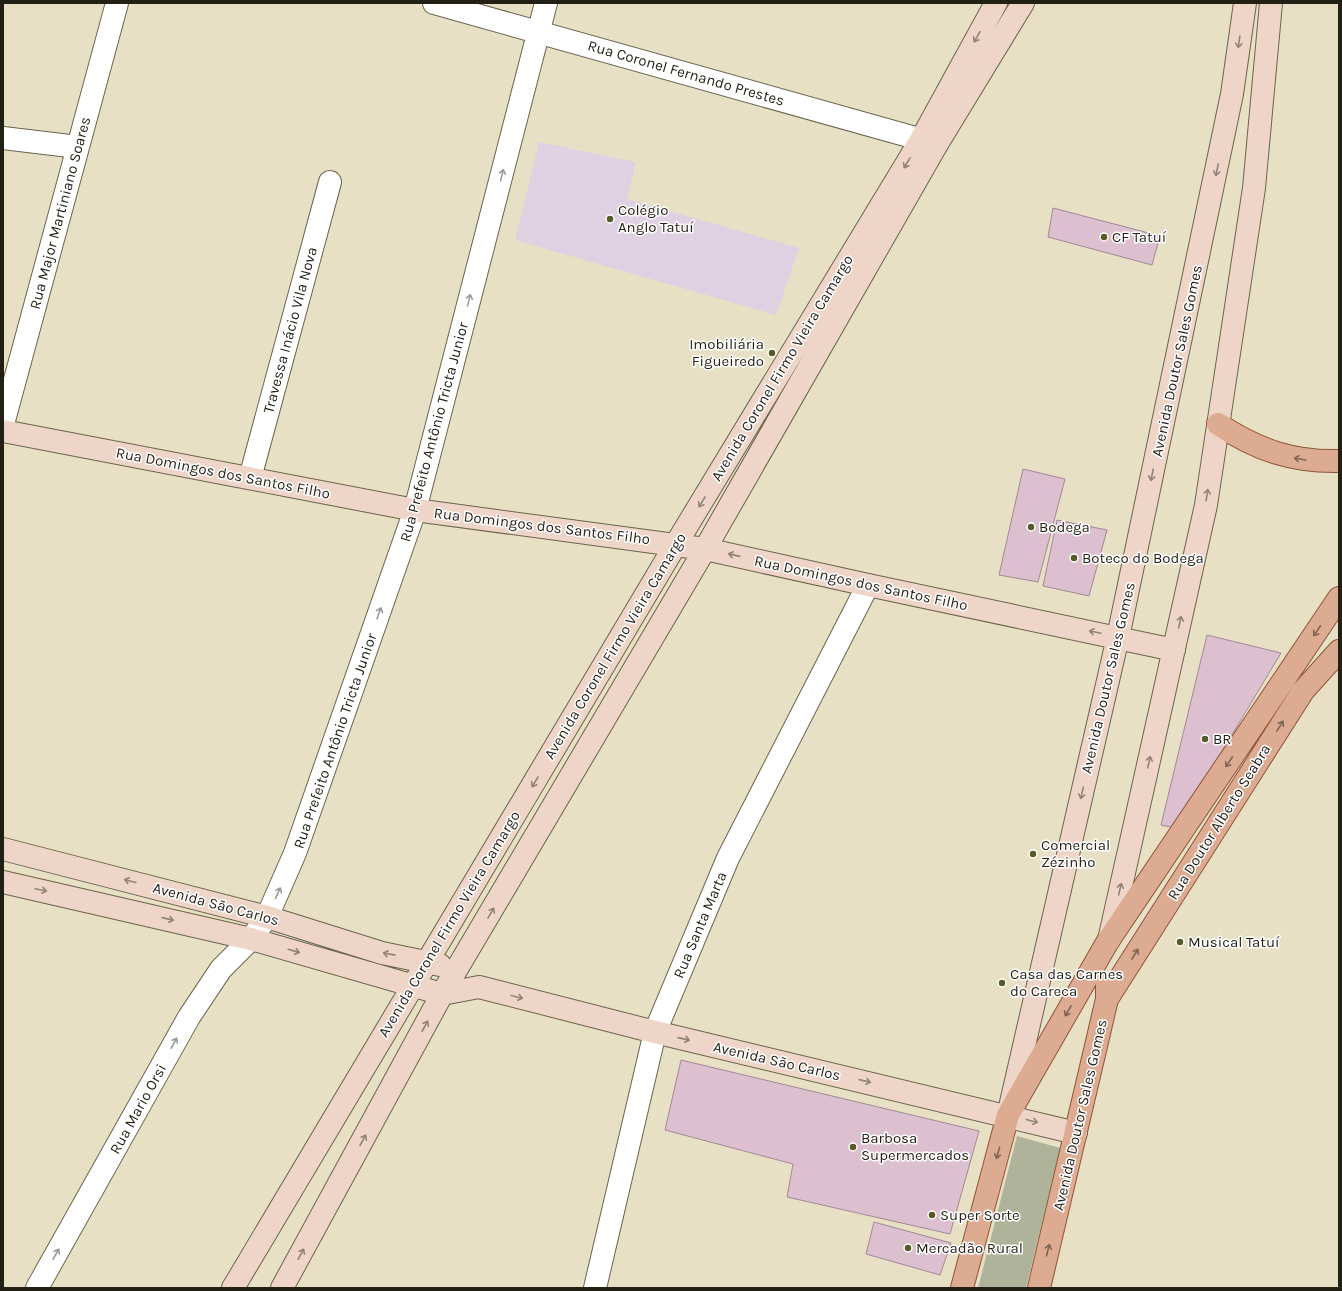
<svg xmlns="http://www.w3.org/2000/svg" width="1342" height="1291" font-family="Karla,sans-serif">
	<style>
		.education { fill: #dfd0e2 }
		.green { fill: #aeb39a }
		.building { fill: #ddc0cf; stroke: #a28895 }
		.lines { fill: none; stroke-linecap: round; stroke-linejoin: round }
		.minor-casing { stroke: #6a644c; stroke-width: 24 }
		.secondary-casing { stroke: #6a644c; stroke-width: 24 }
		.primary-casing { stroke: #8d5537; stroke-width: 24 }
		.minor { stroke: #fff; stroke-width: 22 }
		.secondary { stroke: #eed5c8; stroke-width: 22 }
		.primary { stroke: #ddaa92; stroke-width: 22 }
		.oneway { stroke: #928377 }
		.oneway2 { stroke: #9c9a96 }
		.oneway3 { stroke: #806454 }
		.poi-dot { fill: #575b29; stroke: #fff; stroke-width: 1.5 }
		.labels { text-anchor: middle; stroke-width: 3; stroke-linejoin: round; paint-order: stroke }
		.street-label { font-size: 15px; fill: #221f15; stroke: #fff }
		.poi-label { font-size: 15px; fill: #221f15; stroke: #fff; text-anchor: start }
	</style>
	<rect width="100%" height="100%" fill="#e7e0c4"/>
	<!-- education -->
	<path class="education" d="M539 142 636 162 627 199 799 248 776 315 515 240Z"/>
	<!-- green -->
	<path class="green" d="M1017 1136 1060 1148 1026 1288H978Z"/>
	<!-- building -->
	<path class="building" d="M1053 208 1160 236 1152 265 1048 237Z
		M1023 469 1065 479 1038 582 999 575Z
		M1057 520 1107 530 1089 596 1043 586Z
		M1207 635 1281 653 1176 828 1161 825Z
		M681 1060 979 1131 950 1234 787 1197 793 1164 665 1130Z
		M874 1222 951 1243 940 1275 866 1254Z"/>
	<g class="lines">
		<defs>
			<path id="minor" d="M434 3 937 144
				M3 138 78 147
				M3 424 117 3
				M250 478 330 182
				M37 1288 189 1017 221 969 251 939 267 917 295 853 415 510 546 3
				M595 1288 655 1032 728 858 868 585"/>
			<path id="secondary" d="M3 431 415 510 705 549 868 585 1174 650
				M3 849 267 917 382 953 440 965
				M3 882 251 939 442 994 479 987 655 1032 1076 1133
				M1109 940 1206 505 1254 188 1271 3
				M1010 1107 1118 637 1232 94 1245 3
				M233 1288 676 544 922 138 996 3
				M282 1288 442 994 705 549 937 144 1023 3"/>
			<path id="primary" d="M1218 424C1257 450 1292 462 1339 461
				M1107 999 1303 691 1339 651
				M962 1288 1008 1115 1108 941 1339 598
				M1039 1288 1096 1046 1107 999V985"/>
		</defs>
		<!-- minor casing -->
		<use href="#minor" class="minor-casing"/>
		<!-- secondary casing -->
		<use href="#secondary" class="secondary-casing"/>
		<!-- primary casing -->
		<use href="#primary" class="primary-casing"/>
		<!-- minor -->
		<use href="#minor" class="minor"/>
		<!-- secondary -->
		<use href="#secondary" class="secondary"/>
		<!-- primary -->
		<use href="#primary" class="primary"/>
	</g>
	<!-- one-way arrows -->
	<defs><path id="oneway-shaft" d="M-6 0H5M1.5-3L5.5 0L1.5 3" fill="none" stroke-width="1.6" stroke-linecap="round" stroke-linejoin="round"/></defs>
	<g class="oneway">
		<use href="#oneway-shaft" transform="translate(977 37) rotate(119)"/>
		<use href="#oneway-shaft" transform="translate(1239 42) rotate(98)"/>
		<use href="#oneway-shaft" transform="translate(907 163) rotate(121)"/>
		<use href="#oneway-shaft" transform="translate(1217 170) rotate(102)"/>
		<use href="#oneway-shaft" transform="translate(1152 475) rotate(102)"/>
		<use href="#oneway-shaft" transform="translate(1207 495) rotate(-81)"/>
		<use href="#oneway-shaft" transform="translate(702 502) rotate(121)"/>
		<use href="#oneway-shaft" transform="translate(734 555) rotate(-167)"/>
		<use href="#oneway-shaft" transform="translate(1180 622) rotate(-78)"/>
		<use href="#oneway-shaft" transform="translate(1095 632) rotate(-168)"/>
		<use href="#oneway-shaft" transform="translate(1149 762) rotate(-77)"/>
		<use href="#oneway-shaft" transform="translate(535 782) rotate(121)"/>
		<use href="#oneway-shaft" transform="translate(1082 793) rotate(103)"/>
		<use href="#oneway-shaft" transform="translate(130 881) rotate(-165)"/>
		<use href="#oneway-shaft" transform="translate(1120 889) rotate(-77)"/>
		<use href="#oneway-shaft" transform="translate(41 890) rotate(12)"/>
		<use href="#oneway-shaft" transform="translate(491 913) rotate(-60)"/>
		<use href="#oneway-shaft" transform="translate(168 919) rotate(13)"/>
		<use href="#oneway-shaft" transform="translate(294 951) rotate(16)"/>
		<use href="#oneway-shaft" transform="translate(389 954) rotate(-169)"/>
		<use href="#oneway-shaft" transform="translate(517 997) rotate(14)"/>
		<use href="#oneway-shaft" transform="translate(425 1026) rotate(-61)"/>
		<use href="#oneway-shaft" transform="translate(684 1039) rotate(13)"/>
		<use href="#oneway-shaft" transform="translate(865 1081) rotate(13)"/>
		<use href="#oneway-shaft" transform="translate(1032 1121) rotate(14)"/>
		<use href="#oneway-shaft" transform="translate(363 1140) rotate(-61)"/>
		<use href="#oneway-shaft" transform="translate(301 1254) rotate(-61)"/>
	</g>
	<g class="oneway2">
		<use href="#oneway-shaft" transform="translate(502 175) rotate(-76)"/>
		<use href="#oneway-shaft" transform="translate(469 300) rotate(-76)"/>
		<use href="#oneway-shaft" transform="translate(379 613) rotate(-71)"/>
		<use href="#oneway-shaft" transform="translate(278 893) rotate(-66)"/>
		<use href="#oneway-shaft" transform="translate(174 1043) rotate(-61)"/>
		<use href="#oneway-shaft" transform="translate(56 1254) rotate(-61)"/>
	</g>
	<g class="oneway3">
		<use href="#oneway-shaft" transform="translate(1300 459) rotate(-171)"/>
		<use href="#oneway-shaft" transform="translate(1317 631) rotate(124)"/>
		<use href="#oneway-shaft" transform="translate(1280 726) rotate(-58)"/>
		<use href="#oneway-shaft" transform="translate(1229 762) rotate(124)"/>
		<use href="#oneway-shaft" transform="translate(1135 954) rotate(-58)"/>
		<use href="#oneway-shaft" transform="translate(1068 1011) rotate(120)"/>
		<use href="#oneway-shaft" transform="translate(998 1153) rotate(105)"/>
		<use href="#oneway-shaft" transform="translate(1048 1250) rotate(-76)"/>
	</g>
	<!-- markers -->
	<g class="poi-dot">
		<circle cx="610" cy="219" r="4"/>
		<circle cx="1104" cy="237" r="4"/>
		<circle cx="772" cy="353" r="4"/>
		<circle cx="1031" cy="527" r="4"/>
		<circle cx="1074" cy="558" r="4"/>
		<circle cx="1205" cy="739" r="4"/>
		<circle cx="1033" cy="854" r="4"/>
		<circle cx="1180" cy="942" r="4"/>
		<circle cx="1002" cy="983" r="4"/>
		<circle cx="853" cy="1147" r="4"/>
		<circle cx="932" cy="1215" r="4"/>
		<circle cx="908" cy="1248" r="4"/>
	</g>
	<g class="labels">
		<!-- street labels -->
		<g class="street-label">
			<text transform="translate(686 73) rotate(16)" y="5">Rua Coronel Fernando Prestes</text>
			<text transform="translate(60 213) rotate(-75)" y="5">Rua Major Martiniano Soares</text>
			<text transform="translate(290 330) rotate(-75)" y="5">Travessa Inácio Vila Nova</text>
			<text transform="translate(1177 361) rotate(-78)" y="5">Avenida Doutor Sales Gomes</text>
			<text transform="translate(782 368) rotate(-59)" y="5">Avenida Coronel Firmo Vieira Camargo</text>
			<text transform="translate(434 432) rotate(-75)" y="5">Rua Prefeito Antônio Tricta Junior</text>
			<text transform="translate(223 473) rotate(11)" y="5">Rua Domingos dos Santos Filho</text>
			<text transform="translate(542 526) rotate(7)" y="5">Rua Domingos dos Santos Filho</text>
			<text transform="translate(861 583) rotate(12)" y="5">Rua Domingos dos Santos Filho</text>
			<text transform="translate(615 646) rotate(-59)" y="5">Avenida Coronel Firmo Vieira Camargo</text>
			<text transform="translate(1108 678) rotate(-77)" y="5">Avenida Doutor Sales Gomes</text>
			<text transform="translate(335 741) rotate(-71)" y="5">Rua Prefeito Antônio Tricta Junior</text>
			<text transform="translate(1219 822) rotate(-58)" y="5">Rua Doutor Alberto Seabra</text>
			<text transform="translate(216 904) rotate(15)" y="5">Avenida São Carlos</text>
			<text transform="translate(449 924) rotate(-59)" y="5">Avenida Coronel Firmo Vieira Camargo</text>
			<text transform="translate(700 925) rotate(-67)" y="5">Rua Santa Marta</text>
			<text transform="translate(777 1061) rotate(13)" y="5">Avenida São Carlos</text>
			<text transform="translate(138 1109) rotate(-61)" y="5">Rua Mario Orsi</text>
			<text transform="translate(1080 1115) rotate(-77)" y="5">Avenida Doutor Sales Gomes</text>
		</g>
		<!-- poi labels -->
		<g class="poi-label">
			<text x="618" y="215">Colégio<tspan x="618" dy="17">Anglo Tatuí</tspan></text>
			<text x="1112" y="242">CF Tatuí</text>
			<text x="764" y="349" text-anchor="end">Imobiliária<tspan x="764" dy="17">Figueiredo</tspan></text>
			<text x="1039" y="532">Bodega</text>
			<text x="1082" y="563">Boteco do Bodega</text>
			<text x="1213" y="744">BR</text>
			<text x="1041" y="850">Comercial<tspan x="1041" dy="17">Zézinho</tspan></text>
			<text x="1188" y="947">Musical Tatuí</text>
			<text x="1010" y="979">Casa das Carnes<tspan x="1010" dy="17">do Careca</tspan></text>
			<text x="861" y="1143">Barbosa<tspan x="861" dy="17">Supermercados</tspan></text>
			<text x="940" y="1220">Super Sorte</text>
			<text x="916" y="1253">Mercadão Rural</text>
		</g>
	</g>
	<!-- border -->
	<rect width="1342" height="1291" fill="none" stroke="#221f15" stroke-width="8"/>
</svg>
